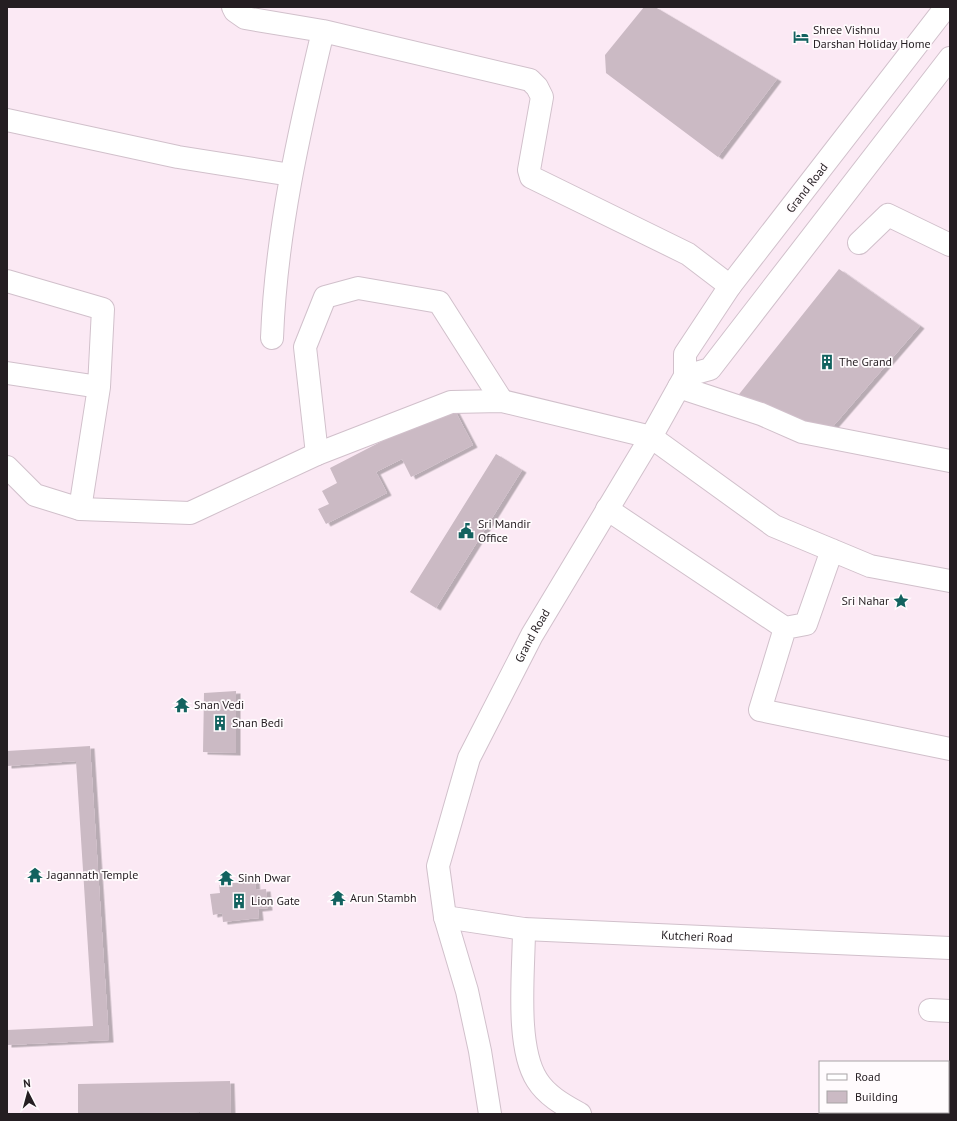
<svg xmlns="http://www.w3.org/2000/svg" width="957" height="1121" font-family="'PT Sans',sans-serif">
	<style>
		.building { fill: #cbbac4; filter: url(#shadow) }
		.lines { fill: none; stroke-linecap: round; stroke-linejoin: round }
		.minor-casing { stroke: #d1c0cb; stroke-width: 24 }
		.tertiary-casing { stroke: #d1c0cb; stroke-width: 24 }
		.secondary-casing { stroke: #d1c0cb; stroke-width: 24 }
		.primary-casing { stroke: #d1c0cb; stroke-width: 24 }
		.minor { stroke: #fff; stroke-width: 22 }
		.tertiary { stroke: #fff; stroke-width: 22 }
		.secondary { stroke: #fff; stroke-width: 22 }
		.primary { stroke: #fff; stroke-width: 22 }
		.labels { text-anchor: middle; stroke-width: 3.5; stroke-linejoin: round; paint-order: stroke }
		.poi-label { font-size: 12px; fill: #251e22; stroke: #fffbfd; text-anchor: start }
		.street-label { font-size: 12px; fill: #251e22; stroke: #fffbfd }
	</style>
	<defs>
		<filter id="shadow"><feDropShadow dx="4.5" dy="2.5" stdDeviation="0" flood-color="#0004"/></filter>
	</defs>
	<rect width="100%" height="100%" fill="#fbe9f4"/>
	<!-- building -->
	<path class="building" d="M644 7H655L777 79 718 157 606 73 605 55Z
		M839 269 920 326 829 431 736 398Z
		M452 405 473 445 411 477 402 459 376 472 387 493 326 524 318 509 329 504 322 491 337 483 330 468Z
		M496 454 522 470 436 608 410 592Z
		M236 691V753L203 752 204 693Z
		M90 746 109 1040 7 1045V1030L93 1026 76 761 7 766V751Z
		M255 880 256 890 266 889 268 908 258 909 259 918 223 922 222 913 213 915 210 894 220 893 219 885Z
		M230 1081 231 1114H200V1112L78 1114V1084Z"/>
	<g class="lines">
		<defs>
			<path id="minor" d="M233 7 235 11 245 18 323 31 530 80 537 87 542 97 529 170 531 177 688 254 730 286
				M7 120 178 157 291 175
				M859 243 888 215 950 245
				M7 281 103 309 99 387 80 509
				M272 338C276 233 299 132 323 31
				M7 373 99 387
				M679 387 761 414 802 432 950 461
				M651 437 774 526 870 566 950 581
				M317 454 305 347 325 297 358 288 439 302 502 401
				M607 509 785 628
				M832 550 806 624 785 628 760 710 950 749
				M524 929C524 969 515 1046 537 1080 547 1096 564 1105 580 1114
				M930 1010 950 1011"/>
			<path id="tertiary" d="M7 467 35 495 80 509 190 513 317 454 451 402 502 401 651 437"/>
			<g id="secondary">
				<path id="s1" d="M445 917 524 929 950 948"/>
				<path id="s2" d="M490 1114 480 1051 467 991 445 917 438 866 469 758 532 635 651 437 685 376"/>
			</g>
			<path id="primary" d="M946 7 730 286 685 354V376L710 369 950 58"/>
		</defs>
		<!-- minor casing -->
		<use href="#minor" class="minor-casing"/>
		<!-- tertiary casing -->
		<use href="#tertiary" class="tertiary-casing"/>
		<!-- secondary casing -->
		<use href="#secondary" class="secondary-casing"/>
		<!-- primary casing -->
		<use href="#primary" class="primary-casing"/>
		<!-- minor -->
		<use href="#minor" class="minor"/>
		<!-- tertiary -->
		<use href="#tertiary" class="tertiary"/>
		<!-- secondary -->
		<use href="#secondary" class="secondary"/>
		<!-- primary -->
		<use href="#primary" class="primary"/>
	</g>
	<!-- icons -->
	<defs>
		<symbol id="hotel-bare" viewBox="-9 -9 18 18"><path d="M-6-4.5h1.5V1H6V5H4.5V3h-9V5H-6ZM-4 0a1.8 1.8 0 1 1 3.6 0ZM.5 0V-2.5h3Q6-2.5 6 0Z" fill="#12625f" stroke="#fffbfd" stroke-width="2.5" paint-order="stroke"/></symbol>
		<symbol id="building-bare" viewBox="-9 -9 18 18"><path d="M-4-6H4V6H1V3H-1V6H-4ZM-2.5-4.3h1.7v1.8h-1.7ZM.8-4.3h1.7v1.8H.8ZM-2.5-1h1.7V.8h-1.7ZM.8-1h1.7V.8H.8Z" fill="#12625f" stroke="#fffbfd" stroke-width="2.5" paint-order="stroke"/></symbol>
		<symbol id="civic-bare" viewBox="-9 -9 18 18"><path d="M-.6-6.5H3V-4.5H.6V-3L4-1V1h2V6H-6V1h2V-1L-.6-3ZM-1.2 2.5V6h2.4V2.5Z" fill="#12625f" stroke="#fffbfd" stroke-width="2.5" paint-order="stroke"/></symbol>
		<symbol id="sight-bare" viewBox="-9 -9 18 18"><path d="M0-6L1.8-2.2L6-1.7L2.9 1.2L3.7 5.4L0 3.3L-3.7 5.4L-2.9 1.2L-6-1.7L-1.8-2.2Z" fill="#12625f" stroke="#fffbfd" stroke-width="2.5" paint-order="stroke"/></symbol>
		<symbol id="temple-bare" viewBox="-9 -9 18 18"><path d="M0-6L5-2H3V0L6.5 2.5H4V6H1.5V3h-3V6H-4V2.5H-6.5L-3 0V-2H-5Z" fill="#12625f" stroke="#fffbfd" stroke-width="2.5" paint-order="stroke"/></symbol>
	</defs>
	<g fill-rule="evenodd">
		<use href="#hotel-bare" x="790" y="26" width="22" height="22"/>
		<use href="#building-bare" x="816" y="351" width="22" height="22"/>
		<use href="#civic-bare" x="455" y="520" width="22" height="22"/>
		<use href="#sight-bare" x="890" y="590" width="22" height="22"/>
		<use href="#temple-bare" x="171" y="694" width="22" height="22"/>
		<use href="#building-bare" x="209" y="712" width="22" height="22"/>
		<use href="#temple-bare" x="24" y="864" width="22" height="22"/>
		<use href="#temple-bare" x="215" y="867" width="22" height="22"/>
		<use href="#temple-bare" x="327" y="887" width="22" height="22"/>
		<use href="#building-bare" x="228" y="890" width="22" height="22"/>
	</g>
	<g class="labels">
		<!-- poi labels -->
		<g class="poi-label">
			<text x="813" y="34">Shree Vishnu<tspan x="813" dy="14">Darshan Holiday Home</tspan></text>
			<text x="839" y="366">The Grand</text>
			<text x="478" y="528">Sri Mandir<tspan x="478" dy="14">Office</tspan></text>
			<text x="889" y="605" text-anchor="end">Sri Nahar</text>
			<text x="194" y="709">Snan Vedi</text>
			<text x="232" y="727">Snan Bedi</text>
			<text x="47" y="879">Jagannath Temple</text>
			<text x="238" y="882">Sinh Dwar</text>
			<text x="350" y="902">Arun Stambh</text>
			<text x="251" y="905">Lion Gate</text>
		</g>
		<!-- street labels -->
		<g class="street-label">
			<text transform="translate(807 188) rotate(-52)" y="4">Grand Road</text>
			<text dy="4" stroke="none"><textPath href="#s2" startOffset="504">Grand Road</textPath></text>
			<text dy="4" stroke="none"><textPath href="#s1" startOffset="253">Kutcheri Road</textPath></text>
		</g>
	</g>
	<!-- border -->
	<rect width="957" height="1121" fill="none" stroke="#251e22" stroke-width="16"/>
	<!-- legend -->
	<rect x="819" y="1061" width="130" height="52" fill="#fffbfd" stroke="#a8a3a5"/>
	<rect x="827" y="1074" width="20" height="6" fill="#ffffff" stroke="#a8a3a5"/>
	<text x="855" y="1081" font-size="12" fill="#251e22">Road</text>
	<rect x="827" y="1091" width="20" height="12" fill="#cbbac4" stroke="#a8a3a5"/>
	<text x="855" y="1101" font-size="12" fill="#251e22">Building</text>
	<!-- north arrow -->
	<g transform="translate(28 1093) rotate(354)" stroke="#fffbfd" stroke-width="3" paint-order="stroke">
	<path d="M0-3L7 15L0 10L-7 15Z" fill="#251e22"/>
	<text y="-6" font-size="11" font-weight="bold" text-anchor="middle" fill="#251e22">N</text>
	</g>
</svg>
